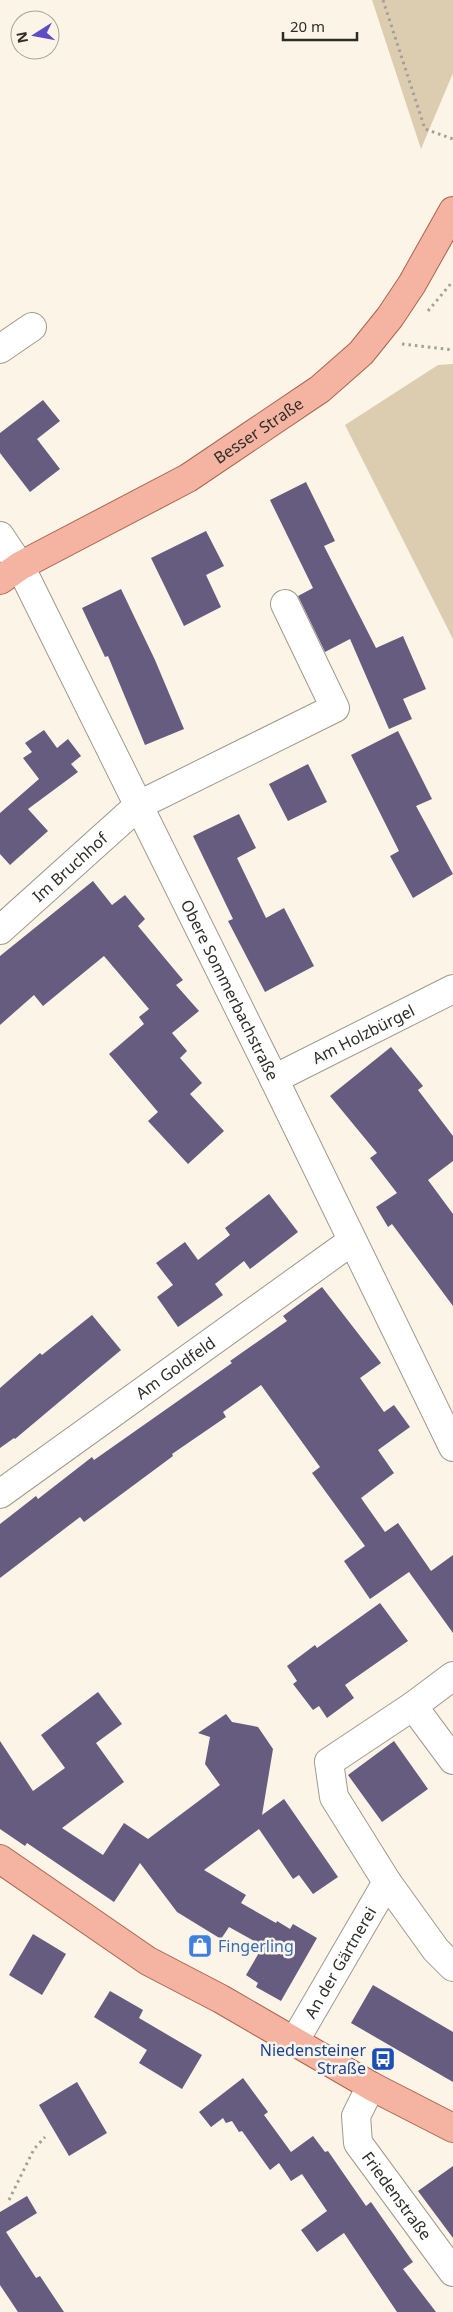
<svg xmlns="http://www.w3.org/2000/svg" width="453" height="2312" font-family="'Noto Sans',sans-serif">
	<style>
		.green { fill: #dccdb0 }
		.building { fill: #655c7f }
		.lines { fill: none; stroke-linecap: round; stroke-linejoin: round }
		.minor-casing { stroke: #a0998d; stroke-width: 30 }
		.major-casing { stroke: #ac644e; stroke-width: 30 }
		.path { stroke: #a5a097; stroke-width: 3; stroke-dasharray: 2.5 4; stroke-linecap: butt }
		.minor { stroke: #fff; stroke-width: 28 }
		.major { stroke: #f5b4a1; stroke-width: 28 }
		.labels { text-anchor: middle; stroke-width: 5; stroke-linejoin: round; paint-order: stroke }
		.street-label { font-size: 16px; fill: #2f2d28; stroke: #fbf4e7 }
		.shop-label { font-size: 16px; fill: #366cbe; stroke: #fbf4e7; text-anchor: start }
		.transit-label { font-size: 16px; fill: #164399; stroke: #fbf4e7; text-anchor: end }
	</style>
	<rect width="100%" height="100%" fill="#fbf4e7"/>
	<!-- green -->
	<path class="green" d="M372 0H453V73L421 149Z
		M453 364V639L345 425 438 365Z"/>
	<!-- building -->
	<path class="building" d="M43 400 60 421 37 439 60 469 30 492 0 453V433Z
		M306 482 335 541 324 546 376 648 403 636 426 689 403 699 412 719 389 729 350 639 325 652 298 596 313 588 270 500Z
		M206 531 224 566 206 575 221 607 184 626 151 558Z
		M121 589 155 660 184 729 145 745 108 656 105 657 82 608Z
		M44 730 57 748 68 739 81 756 71 764 78 772 28 809 48 831 10 865 0 854V813L39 779 23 758 32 752 25 743Z
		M398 731 432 799 416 806 453 874 413 898 390 856 399 851 351 755Z
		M308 764 327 802 288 821 269 784Z
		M239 814 256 848 237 858 266 918 284 908 314 966 265 992 228 921 233 919 193 836Z
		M93 881 112 905 125 895 145 919 138 926 183 980 176 985 199 1011 172 1033 187 1051 180 1058 202 1083 190 1094 224 1131 188 1164 148 1121 158 1112 109 1054 144 1024 139 1017 149 1009 104 956 43 1006 34 995 0 1025V956Z
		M391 1047 423 1086 418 1090 453 1136V1161L428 1180 453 1214V1306L392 1224 388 1227 376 1207 397 1193 370 1158 377 1153 330 1096Z
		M269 1194 298 1232 250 1269 244 1261 215 1284 223 1295 178 1327 157 1297 173 1285 156 1263 185 1242 198 1260 230 1235 225 1228Z
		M322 1287 381 1363 360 1378 384 1412 394 1405 410 1427 378 1450 394 1473 361 1498 385 1532 398 1523 431 1571 453 1555V1633L409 1572 370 1599 344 1561 365 1546 312 1473 320 1467 261 1385 223 1412 226 1417 172 1454 173 1456 84 1522 80 1517 0 1578V1524L36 1496 38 1499 92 1457 94 1460 232 1363 230 1361 287 1321 283 1316Z
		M92 1315 121 1350 15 1439 14 1438 0 1448V1388L40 1353 42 1355Z
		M380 1603 408 1641 345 1685 354 1698 327 1718 319 1706 313 1710 293 1684 297 1681 287 1666 315 1645 317 1648Z
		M98 1692 122 1724 96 1743 124 1782 62 1828 103 1855 124 1823 148 1839 220 1785 205 1764 210 1737 198 1733 226 1714 232 1722 258 1727 273 1749 262 1815 284 1799 338 1877 313 1894 299 1875 293 1879 259 1829 204 1870 246 1895 241 1903 276 1923 277 1921 290 1929 293 1924 317 1938 281 2001 256 1987 258 1983 246 1975 263 1946 229 1927 221 1939 177 1912 140 1863 114 1902 27 1843 25 1846 0 1829V1741L33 1791 65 1768 41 1735Z
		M394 1741 428 1789 382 1822 348 1775Z
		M33 1934 66 1954 42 1995 9 1975Z
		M373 1985 453 2032V2082L351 2023Z
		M110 1991 143 2010 139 2018 202 2055 182 2089 139 2063 147 2050 94 2017Z
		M243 2078 268 2112 264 2115 291 2152 313 2136 325 2152 328 2151 366 2206 371 2202 413 2262 403 2269 436 2312H397L344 2233 317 2252 301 2230 327 2211 302 2174 291 2181 279 2163 270 2170 242 2131 239 2132 232 2121 226 2123 223 2118 211 2127 199 2112Z
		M77 2082 107 2133 69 2156 39 2105Z
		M453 2166V2238L418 2191Z
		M27 2196 37 2213 6 2232 36 2278 40 2276 64 2312H18L0 2285V2212Z"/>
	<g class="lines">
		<defs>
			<g id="minor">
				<path d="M0 349 32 327"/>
				<path id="s1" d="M0 536 20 566 274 1079 453 1447"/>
				<path id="s2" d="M0 930 139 805 335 708 285 604"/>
				<path id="s3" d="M274 1079 453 989"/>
				<path id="s4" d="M0 1494 352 1241"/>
				<path d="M413 1706 453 1676"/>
				<path d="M453 1760 413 1706 329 1762 334 1797 387 1882 436 1950 453 1967"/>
				<path id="s5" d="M294 2042 387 1882"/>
				<path id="s6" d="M371 2086 356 2116 358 2143 453 2272"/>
			</g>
			<g id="major">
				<path id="s7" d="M0 580 20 566 188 478 320 389 361 353 390 317 412 284 453 211"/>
				<path d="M0 1859 148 1961 221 1999 371 2086 453 2128"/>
			</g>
		</defs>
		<!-- minor casing -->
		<use href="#minor" class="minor-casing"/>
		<!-- major casing -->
		<use href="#major" class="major-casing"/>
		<!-- path -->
		<path class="path" d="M383 0 425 129 453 139
			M428 311 453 281
			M402 344 453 350
			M9 2200 34 2149 45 2137"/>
		<!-- minor -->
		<use href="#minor" class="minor"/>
		<!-- major -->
		<use href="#major" class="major"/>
	</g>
	<!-- icons -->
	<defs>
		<symbol id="shop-square" viewBox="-11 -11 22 22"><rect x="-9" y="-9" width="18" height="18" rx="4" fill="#3f7fe0" stroke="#fbf4e7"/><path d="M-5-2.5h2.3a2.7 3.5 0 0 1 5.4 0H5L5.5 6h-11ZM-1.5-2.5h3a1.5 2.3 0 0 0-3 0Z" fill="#fff"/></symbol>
		<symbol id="bus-square" viewBox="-11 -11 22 22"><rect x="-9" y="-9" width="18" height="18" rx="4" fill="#1a4fb4" stroke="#fbf4e7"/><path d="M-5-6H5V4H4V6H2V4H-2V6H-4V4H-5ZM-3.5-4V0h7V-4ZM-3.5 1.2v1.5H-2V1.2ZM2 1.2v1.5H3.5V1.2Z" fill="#fff"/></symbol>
	</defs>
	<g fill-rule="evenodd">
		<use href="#shop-square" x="186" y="1932" width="28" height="28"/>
		<use href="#bus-square" x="369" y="2045" width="28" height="28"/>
	</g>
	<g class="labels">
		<!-- street labels -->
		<g class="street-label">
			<text dy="6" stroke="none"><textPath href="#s7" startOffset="299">Besser Straße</textPath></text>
			<text dy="6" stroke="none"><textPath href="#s2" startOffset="94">Im Bruchhof</textPath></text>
			<text dy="6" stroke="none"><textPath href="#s1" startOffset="509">Obere Sommerbachstraße</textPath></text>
			<text dy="6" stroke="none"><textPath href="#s3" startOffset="100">Am Holzbürgel</textPath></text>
			<text dy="6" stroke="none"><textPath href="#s4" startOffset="216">Am Goldfeld</textPath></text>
			<text dy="6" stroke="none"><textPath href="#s5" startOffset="92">An der Gärtnerei</textPath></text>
			<text dy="6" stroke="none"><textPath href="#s6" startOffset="126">Friedenstraße</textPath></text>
		</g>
		<!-- shop labels -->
		<g class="shop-label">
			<text x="218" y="1952">Fingerling</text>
		</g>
		<!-- transit labels -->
		<g class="transit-label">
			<text x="366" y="2056">Niedensteiner<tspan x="366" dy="18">Straße</tspan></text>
		</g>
	</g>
	<!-- north arrow -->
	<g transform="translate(35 35) rotate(259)"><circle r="24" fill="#fbf4e7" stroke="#a9a49b"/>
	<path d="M0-4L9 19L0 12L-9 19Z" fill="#5d4cc4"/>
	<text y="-8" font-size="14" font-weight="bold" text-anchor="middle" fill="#2f2d28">N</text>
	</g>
	<!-- scale -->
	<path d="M283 32v8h74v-8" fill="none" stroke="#2f2d28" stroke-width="2.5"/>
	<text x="290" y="32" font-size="15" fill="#2f2d28" stroke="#fbf4e7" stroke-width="4" paint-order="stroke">20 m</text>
</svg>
